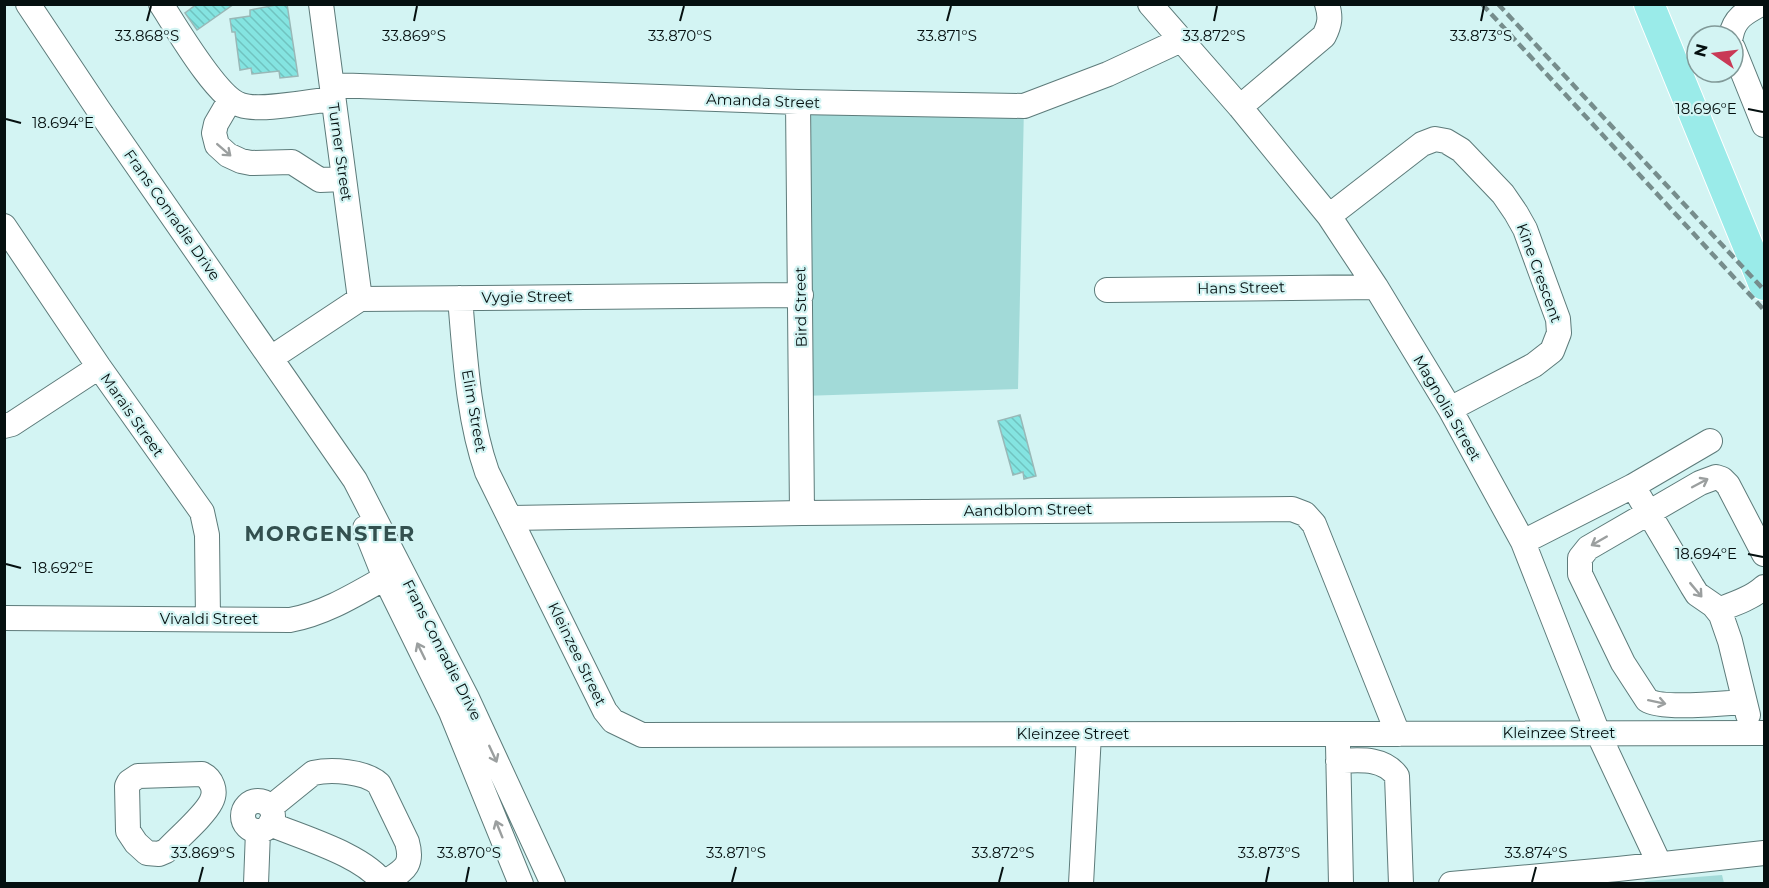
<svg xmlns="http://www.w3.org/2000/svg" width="1769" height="888" font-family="Montserrat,sans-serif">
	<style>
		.green { fill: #a2dad8 }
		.building { fill: url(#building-back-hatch); stroke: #99b8b7; stroke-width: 1.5 }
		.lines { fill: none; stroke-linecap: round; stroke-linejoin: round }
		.minor-casing { stroke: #5d7b7a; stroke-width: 26 }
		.major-casing { stroke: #fff; stroke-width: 32 }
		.minor { stroke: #fff; stroke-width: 24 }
		.major { stroke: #9aebe9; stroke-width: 30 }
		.rail { stroke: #768d8c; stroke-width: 4.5; stroke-dasharray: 9 4.5; stroke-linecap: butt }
		.oneway { stroke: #9b9f9f }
		.ticks { fill: none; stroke: #051010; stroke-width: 2 }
		.labels { text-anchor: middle; stroke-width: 4.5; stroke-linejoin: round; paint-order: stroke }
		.street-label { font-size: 15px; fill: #051010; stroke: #d3f4f3 }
		.district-label { font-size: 21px; font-weight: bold; letter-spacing: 1.5px; fill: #33504f; stroke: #d3f4f3 }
		.ticks-label { font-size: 15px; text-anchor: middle; fill: #051010; stroke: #d3f4f3; stroke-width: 4.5; stroke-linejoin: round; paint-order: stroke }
	</style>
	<defs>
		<pattern id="building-back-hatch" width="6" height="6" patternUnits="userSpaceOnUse" patternTransform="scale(1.5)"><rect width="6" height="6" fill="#84e4e1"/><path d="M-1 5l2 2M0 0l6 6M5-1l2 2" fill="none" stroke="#70c3c0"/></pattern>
	</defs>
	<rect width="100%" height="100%" fill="#d3f4f3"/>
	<!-- green -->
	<path class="green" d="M798 102 1024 106 1018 389 802 396Z
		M1722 875 1724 883H1642L1646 881Z"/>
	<!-- building -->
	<path class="building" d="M197 4H234L197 30 185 13Z
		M281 4H287L298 76 280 78 279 71 252 74 251 68 240 70 235 32H232L230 19 250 16V10Z
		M1020 415 1036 476 1024 479 1023 472 1013 475 998 421Z"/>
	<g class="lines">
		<defs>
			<path id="minor" d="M28 4 98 109 355 480 467 698 553 884
				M161 4C176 27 217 98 241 105 261 112 311 101 333 99
				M321 4 360 299
				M1150 4 1240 107 1329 216 1376 287 1450 409 1523 542 1598 733 1659 863
				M1731 36C1734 18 1746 12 1761 4
				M1733 48 1764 125
				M332 85 798 102 1024 106 1108 74 1181 40
				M230 100 216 124 214 133 217 145 228 155 241 161 251 163 292 162 320 180 344 179
				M798 102 802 513
				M1240 107 1324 36C1330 24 1331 17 1327 4
				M1329 216 1422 144 1435 139 1446 141 1461 150 1503 194 1516 213 1525 229 1558 319 1559 333 1552 351 1534 365 1450 409
				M4 226 99 367 202 512 207 535 208 619
				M1107 290 1376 287
				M460 298C465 355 468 418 487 472L605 711 613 721 642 735 1764 733
				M271 358 360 299 801 295
				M4 426 12 424 99 367
				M1633 486 1692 586 1697 594 1713 605 1721 615 1730 641 1748 715
				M511 518 802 513 1292 509 1305 514 1314 524 1398 734
				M365 528 385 578 451 712 521 884
				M1523 542 1633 486 1710 441
				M1718 610C1734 604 1752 598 1764 587
				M4 618 290 620C329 613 364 589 399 570
				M1744 702C1724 703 1662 710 1647 700L1623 663 1580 574V558L1588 548 1700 483 1716 477 1722 479 1728 485 1764 554
				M1338 745 1341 884
				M1338 761C1360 760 1383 757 1397 776L1401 884
				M202 774C212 779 217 791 211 802 204 816 178 838 166 851L159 854 147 853 136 843 128 831 127 786 129 782 138 776Z
				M243 816a15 15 0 1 1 30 0a15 15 0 1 1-30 0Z
				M271 807 313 773C331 769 365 771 379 784L407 842C414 867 403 870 384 883
				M270 824C303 838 364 855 384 884
				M256 884 258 831
				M1081 884 1089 734
				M1451 884 1618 869 1764 853"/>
			<path id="major" d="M1649 4 1764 285"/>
		</defs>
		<!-- minor casing -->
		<use href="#minor" class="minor-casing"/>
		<!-- major casing -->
		<use href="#major" class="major-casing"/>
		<!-- minor -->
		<use href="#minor" class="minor"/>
		<!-- major -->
		<use href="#major" class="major"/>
		<!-- rail -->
		<path class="rail" d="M1482 4 1764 310
			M1498 4 1764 290"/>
	</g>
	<!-- one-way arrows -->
	<defs><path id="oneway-shaft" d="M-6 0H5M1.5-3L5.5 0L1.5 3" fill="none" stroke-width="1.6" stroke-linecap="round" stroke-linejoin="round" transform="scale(1.5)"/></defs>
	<g class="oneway">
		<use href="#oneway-shaft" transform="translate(224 150) rotate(41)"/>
		<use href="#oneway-shaft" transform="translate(1700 483) rotate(-28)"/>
		<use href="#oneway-shaft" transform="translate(1599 541) rotate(150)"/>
		<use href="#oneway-shaft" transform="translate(1696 590) rotate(50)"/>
		<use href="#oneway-shaft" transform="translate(421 651) rotate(-116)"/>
		<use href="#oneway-shaft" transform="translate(1657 702) rotate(12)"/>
		<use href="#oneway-shaft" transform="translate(493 754) rotate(65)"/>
		<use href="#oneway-shaft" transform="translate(499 829) rotate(-112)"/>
	</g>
	<!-- ticks -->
	<path class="ticks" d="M147 21 151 6M414 21 417 6M680 21 684 6M947 21 951 6M1214 21 1217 6M1481 21 1484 6M1748 109 1763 112M6 119 21 123M1748 554 1763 557M6 564 21 568M199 882 203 867M466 882 469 867M732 882 736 867M999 882 1003 867M1266 882 1269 867M1532 882 1536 867"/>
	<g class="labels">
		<!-- street labels -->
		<g class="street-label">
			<text transform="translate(763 101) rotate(2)" y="5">Amanda Street</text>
			<text transform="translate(340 152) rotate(82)" y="5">Turner Street</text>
			<text transform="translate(172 215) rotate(55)" y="5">Frans Conradie Drive</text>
			<text transform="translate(1539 273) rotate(70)" y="5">Kine Crescent</text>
			<text transform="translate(1241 288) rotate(-1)" y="5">Hans Street</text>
			<text transform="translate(527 297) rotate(-1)" y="5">Vygie Street</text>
			<text transform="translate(801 307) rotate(-91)" y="5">Bird Street</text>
			<text transform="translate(1447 408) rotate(60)" y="5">Magnolia Street</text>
			<text transform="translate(474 411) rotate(80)" y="5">Elim Street</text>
			<text transform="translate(132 415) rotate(55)" y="5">Marais Street</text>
			<text transform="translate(1028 510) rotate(-1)" y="5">Aandblom Street</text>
			<text x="209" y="624">Vivaldi Street</text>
			<text transform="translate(442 650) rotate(63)" y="5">Frans Conradie Drive</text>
			<text transform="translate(577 654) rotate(64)" y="5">Kleinzee Street</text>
			<text x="1559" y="738">Kleinzee Street</text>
			<text x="1073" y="739">Kleinzee Street</text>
		</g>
		<!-- district labels -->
		<g class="district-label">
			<text x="330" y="541">MORGENSTER</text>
		</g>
	</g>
	<g class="ticks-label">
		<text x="147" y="41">33.868°S</text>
		<text x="414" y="41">33.869°S</text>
		<text x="680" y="41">33.870°S</text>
		<text x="947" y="41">33.871°S</text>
		<text x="1214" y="41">33.872°S</text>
		<text x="1481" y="41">33.873°S</text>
		<text x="1706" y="114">18.696°E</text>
		<text x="63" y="128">18.694°E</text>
		<text x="1706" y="559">18.694°E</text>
		<text x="63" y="573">18.692°E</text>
		<text x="203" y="858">33.869°S</text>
		<text x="469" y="858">33.870°S</text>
		<text x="736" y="858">33.871°S</text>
		<text x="1003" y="858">33.872°S</text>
		<text x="1269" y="858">33.873°S</text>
		<text x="1536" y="858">33.874°S</text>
	</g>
	<!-- border -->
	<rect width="1769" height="888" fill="none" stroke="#051010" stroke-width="12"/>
	<!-- north arrow -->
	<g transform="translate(1715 54) rotate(284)"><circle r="28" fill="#d3f4f3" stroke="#819998" stroke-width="1.5"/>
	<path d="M0-4.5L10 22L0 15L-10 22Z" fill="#c93956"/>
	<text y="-9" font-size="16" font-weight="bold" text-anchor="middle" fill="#051010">N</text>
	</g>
</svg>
